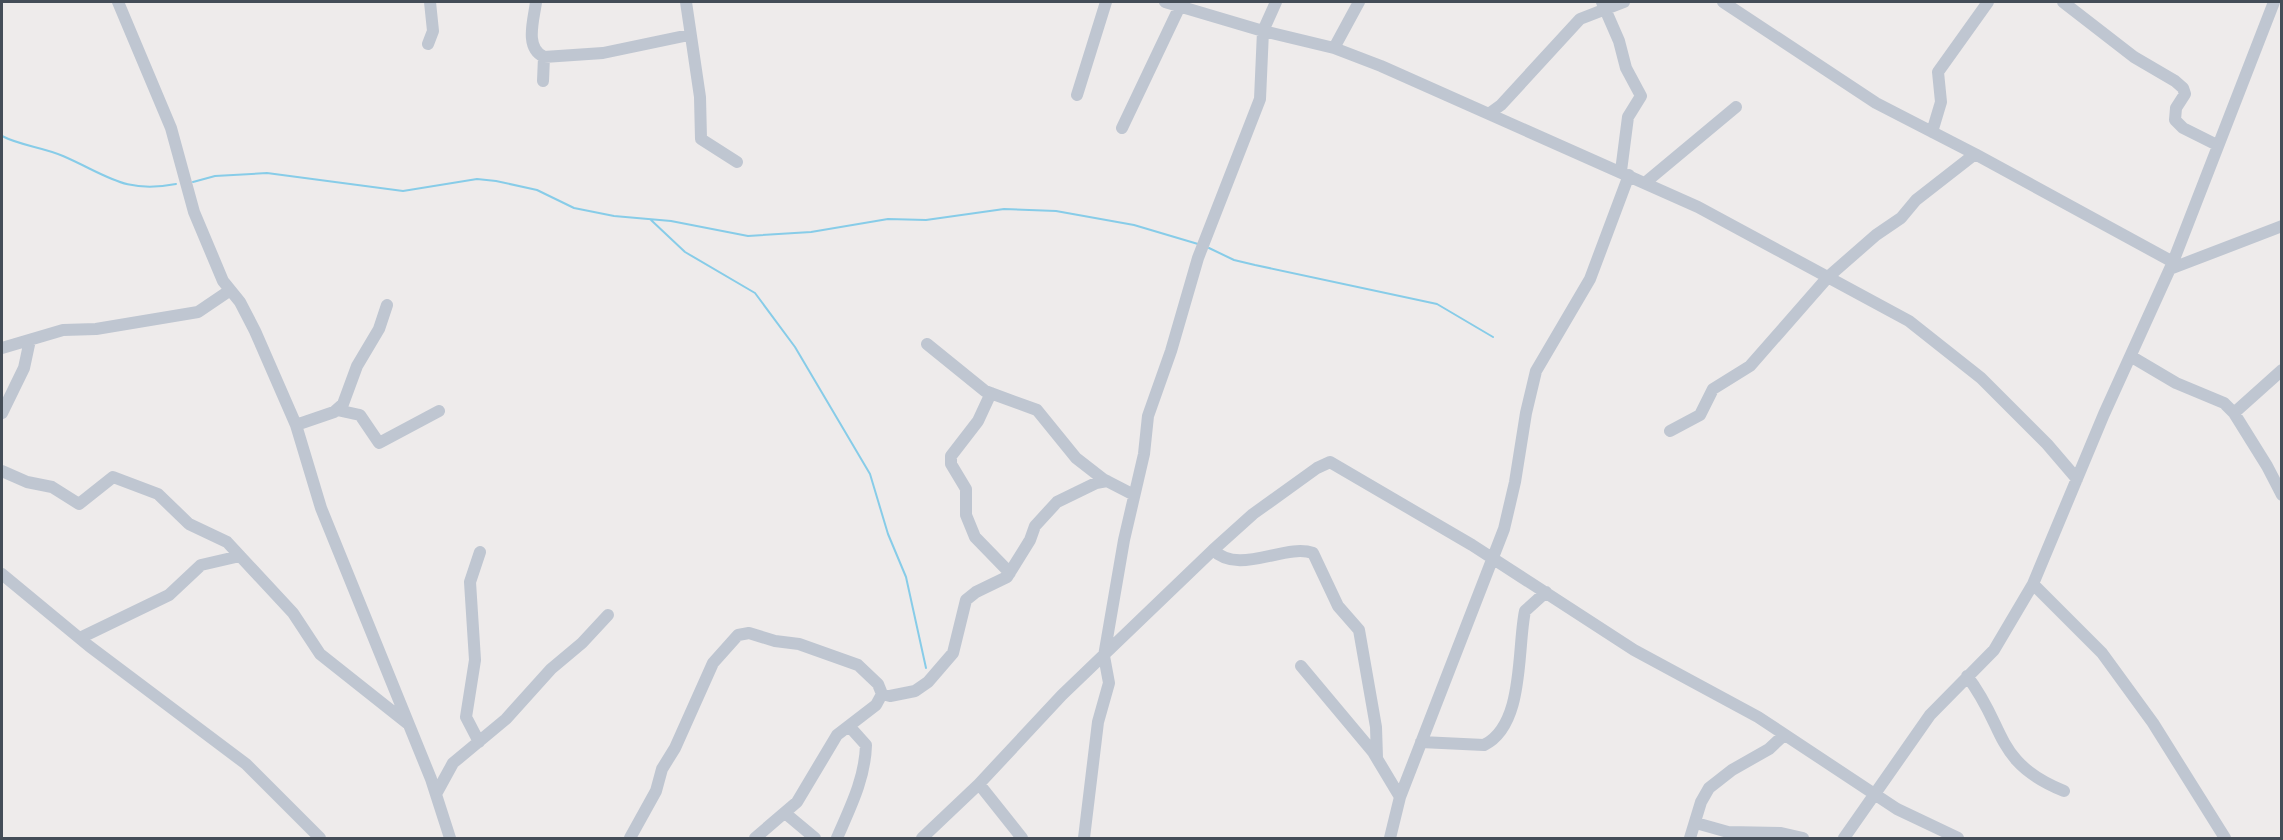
<svg xmlns="http://www.w3.org/2000/svg" width="2283" height="840" font-family="Rubik,sans-serif">
	<style>
		.lines { fill: none; stroke-linecap: round; stroke-linejoin: round }
		.stream { stroke: #87cce8; stroke-width: 2 }
		.minor { stroke: #bfc6d1; stroke-width: 12 }
	</style>
	<rect width="100%" height="100%" fill="#eeebeb"/>
	<g class="lines">
		<!-- stream -->
		<path class="stream" d="M2 136C21 146 43 147 63 156 107 175 124 194 176 184
			M193 182 215 176 267 173 403 191 477 179 496 181 537 190 574 208 614 216 671 221 748 236 811 232 888 219 926 220 1004 209 1056 211 1134 225 1198 244
			M651 220 685 252 755 293 795 347 870 474 888 534 906 577 926 668
			M1209 248 1234 260 1255 265 1437 304 1493 337"/>
		<!-- minor -->
		<path class="minor" d="M118 2 171 128 194 212 223 281 240 302 255 331 296 425 321 508 431 779 450 838
			M536 2C534 19 524 48 544 57L603 53 689 35
			M686 2 700 97 701 139 737 162
			M1165 2 1263 31 1334 48 1381 66 1698 207 1909 321 1981 378 2047 444 2077 479
			M1602 2 1619 41 1626 68 1641 96 1628 117 1621 171
			M1723 2 1876 103 1975 154 2173 262
			M2063 2 2134 57 2175 81 2183 88 2185 94 2176 108 2175 120 2183 128 2217 145
			M428 44 433 31 430 2
			M1334 48 1359 2
			M543 81 544 57
			M1077 95 1106 2
			M1490 113 1501 105 1580 19 1624 2
			M1122 128 1180 6
			M1932 132 1941 102 1938 72 1988 2
			M1646 182 1736 107
			M2170 269 2282 226
			M927 344 985 391 1037 410 1076 458 1103 479 1134 495
			M2 348 63 330 96 329 198 312 229 291
			M2132 357 2176 383 2224 403 2234 413 2267 466 2282 495
			M991 393 978 421 951 456V464L966 489V515L975 537 1010 573
			M337 410 360 415 379 443 439 411
			M2 413 24 368 30 340
			M2234 413 2282 370
			M296 425 334 412 343 404 357 366 379 329 387 305
			M1670 431 1700 415 1713 389 1750 366 1828 277 1876 235 1901 218 1916 200 1975 154
			M2 471 27 482 52 487 79 504 113 477 158 494 189 524 227 542 293 613 320 654 407 723
			M1213 550C1239 576 1285 543 1313 553L1338 606 1359 630 1376 727 1377 758
			M2 574 89 646 246 764 320 838
			M2033 584 2102 653 2153 723 2225 838
			M80 638 169 595 201 565 240 556
			M1301 666 1373 752 1400 797
			M1967 676C2007 728 1993 762 2064 791
			M882 694 890 696 915 691 928 682 953 653 966 600 976 592 1007 577 1030 540 1035 526 1057 502 1096 483 1107 481
			M479 742 466 717 475 660 470 582 480 552
			M1421 742 1484 745C1525 725 1517 648 1525 611L1546 592
			M979 784 1022 838
			M436 794 453 763 506 719 551 669 582 643 608 615
			M785 813 815 838
			M1696 823 1728 832 1781 833 1803 838
			M630 838 656 791 662 769 675 748 713 663 738 635 749 633 775 641 799 644 858 665 878 684 882 694 876 705 837 735 797 802 755 838
			M837 838C850 808 865 779 866 745L849 726
			M922 838 979 784 1062 695 1213 550 1253 514 1317 468 1330 462 1472 545 1634 650 1758 717 1897 809 1958 838
			M1084 838 1098 722 1109 683 1104 656 1124 540 1144 454 1148 416 1171 351 1198 258 1260 99 1263 31 1276 2
			M1390 838 1400 797 1504 529 1515 482 1526 413 1536 371 1590 279 1629 175
			M1690 838 1701 802 1709 788 1732 770 1769 749 1784 735
			M1844 838 1930 715 1994 650 2033 584 2104 414 2173 262 2274 2"/>
	</g>
	<!-- border -->
	<rect width="2283" height="840" fill="none" stroke="#444d58" stroke-width="6"/>
</svg>
